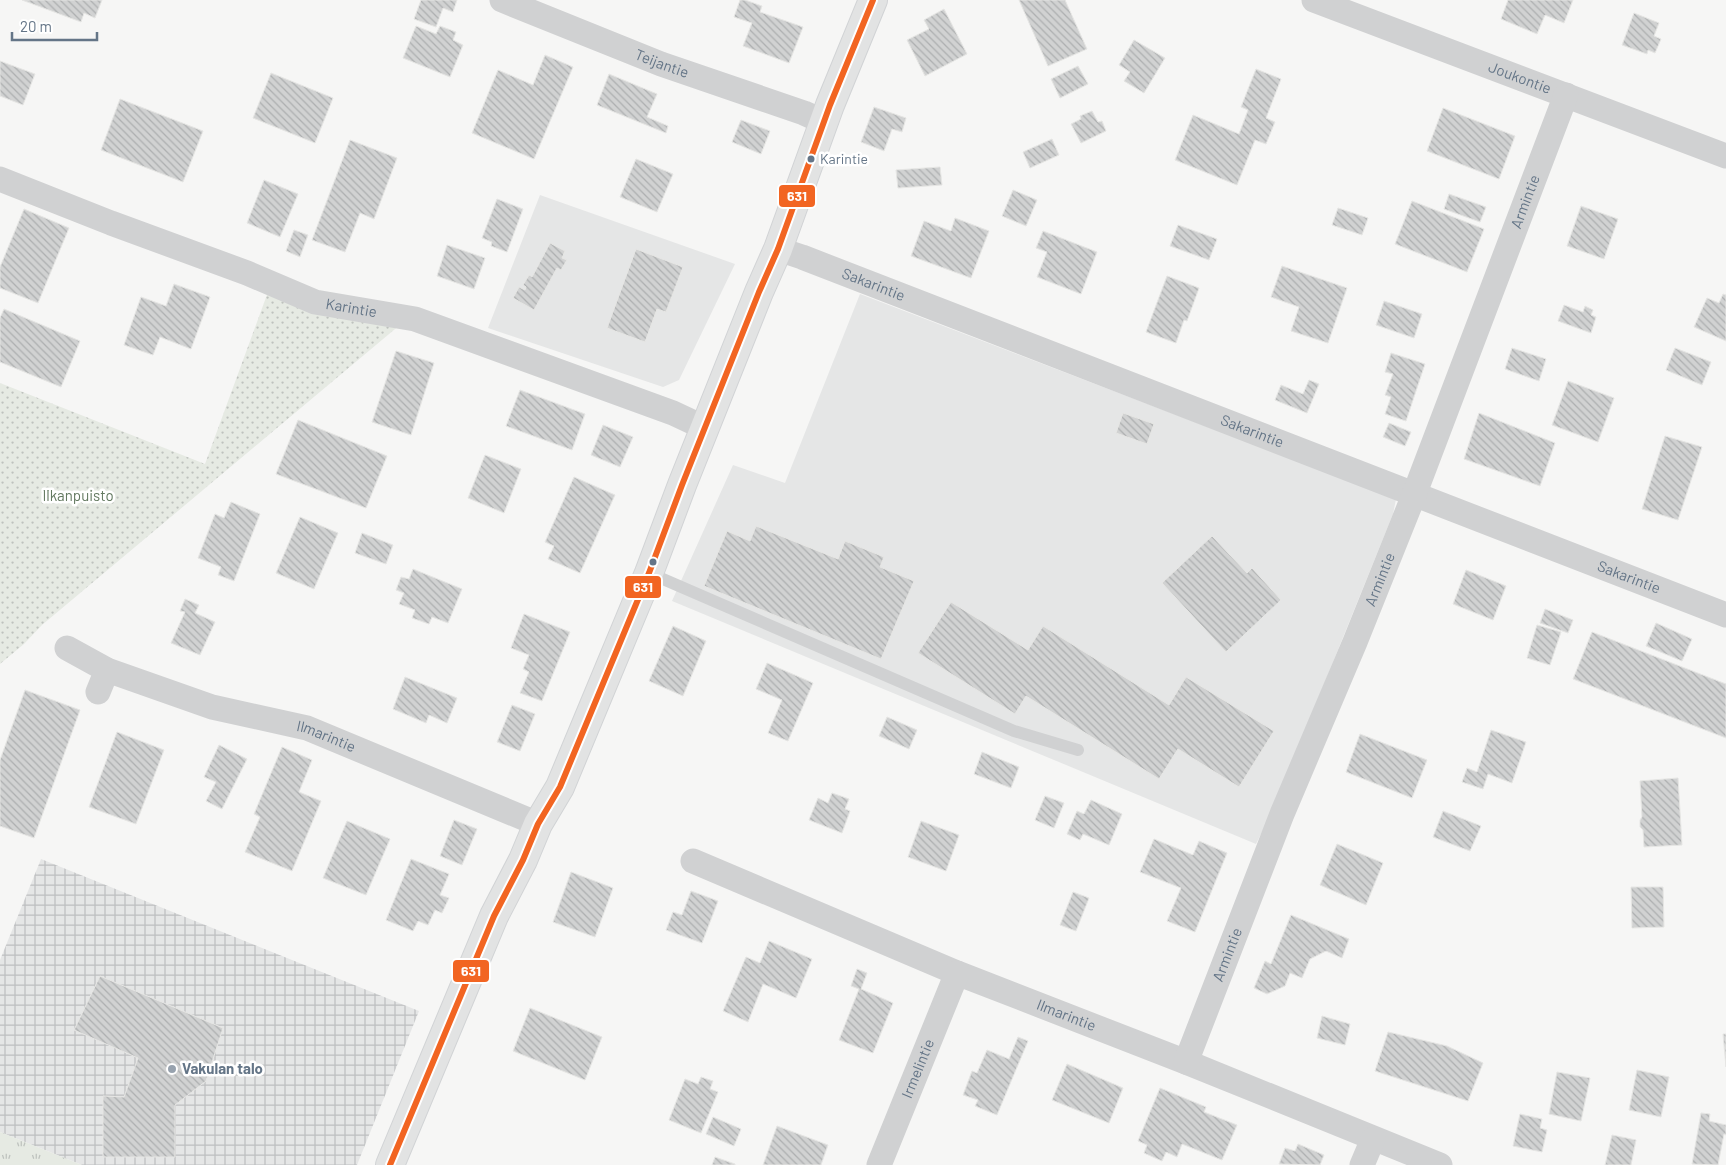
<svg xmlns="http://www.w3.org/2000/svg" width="1726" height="1165" font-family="Barlow,sans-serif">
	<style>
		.built { fill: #e5e6e6 }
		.industrial { fill: url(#industrial-grid) }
		.grass { fill: url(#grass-tufts) }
		.park { fill: url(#park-dots) }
		.building { fill: url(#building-back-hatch); stroke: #e6e6e4 }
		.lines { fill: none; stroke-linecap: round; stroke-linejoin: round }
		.secondary-casing { stroke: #d1d3d5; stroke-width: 30 }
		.service { stroke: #d0d1d2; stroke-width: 12 }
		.minor { stroke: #d0d1d2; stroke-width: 25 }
		.secondary { stroke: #e2e3e3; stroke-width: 28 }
		.bus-1-casing { stroke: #fff; stroke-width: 10 }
		.bus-1 { stroke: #f26522; stroke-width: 6 }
		.bus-dot { fill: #647587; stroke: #fff; stroke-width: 2 }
		.poi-dot { fill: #97a2ae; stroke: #fff; stroke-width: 2 }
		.labels { text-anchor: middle; stroke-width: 5; stroke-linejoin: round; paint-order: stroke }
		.bus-label { font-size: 14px; fill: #647587; stroke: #fff; text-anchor: start }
		.street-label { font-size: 15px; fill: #647587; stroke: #fff }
		.park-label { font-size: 15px; fill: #637960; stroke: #fff }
		.poi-label { font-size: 15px; font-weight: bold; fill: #647587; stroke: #fff; text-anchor: start }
		.line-badge { stroke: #fff; stroke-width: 2 }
		.badge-label { font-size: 14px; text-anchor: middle; font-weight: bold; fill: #fff }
	</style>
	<defs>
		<pattern id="industrial-grid" width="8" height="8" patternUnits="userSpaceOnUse" patternTransform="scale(1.25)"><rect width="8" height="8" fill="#e5e6e6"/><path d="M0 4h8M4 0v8" fill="none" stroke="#bdbfc0"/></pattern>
		<pattern id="grass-tufts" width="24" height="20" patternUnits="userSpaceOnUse" patternTransform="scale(1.25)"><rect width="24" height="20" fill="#e6eae3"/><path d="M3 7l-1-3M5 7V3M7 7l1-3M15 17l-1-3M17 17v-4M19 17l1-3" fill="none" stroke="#bec2be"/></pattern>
		<pattern id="park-dots" width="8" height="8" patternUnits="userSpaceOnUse" patternTransform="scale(1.25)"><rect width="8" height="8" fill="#e6eae3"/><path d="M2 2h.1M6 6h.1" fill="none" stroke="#bec2be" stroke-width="1.8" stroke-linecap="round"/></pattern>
		<pattern id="building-back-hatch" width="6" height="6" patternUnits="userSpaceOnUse" patternTransform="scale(1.25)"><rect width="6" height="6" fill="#d1d2d2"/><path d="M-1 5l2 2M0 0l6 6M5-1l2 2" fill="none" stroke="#adafb0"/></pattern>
	</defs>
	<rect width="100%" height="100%" fill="#f6f6f5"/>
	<!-- built -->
	<path class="built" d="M540 195 735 264 679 380 663 387 488 328Z
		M860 294 1396 499 1393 514 1273 810 1256 844 672 601 733 465 785 483Z"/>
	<!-- industrial -->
	<path class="industrial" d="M41 859 419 1011 357 1165H82L0 1132V960Z"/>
	<!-- grass -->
	<path class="grass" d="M0 1132 82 1165H0Z"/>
	<!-- park -->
	<path class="park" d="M268 292 401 324 42 625 24 644 0 664V383L205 464Z"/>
	<!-- building -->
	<path class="building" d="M22 0H102L95 18 84 13 81 22Z
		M421 0H457L453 12 443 8 436 27 414 19Z
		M740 0H745L762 6 760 12 803 27 789 63 743 46 752 23 734 17Z
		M1019 0H1065L1087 49 1048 66Z
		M1508 0H1573L1564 23 1545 15 1537 34 1501 19Z
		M944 9 967 54 925 76 907 40 929 29 924 20Z
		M1634 13 1659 23 1654 36 1661 39 1655 53 1648 50 1647 54 1622 45Z
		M416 26 436 34 440 26 456 32 453 40 463 45 450 77 403 58Z
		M1134 40 1165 58 1144 93 1124 81 1130 72 1119 65Z
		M545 55 573 67 534 159 472 133 498 70 533 85Z
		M0 61 35 74 23 105 0 96Z
		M1078 66 1088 84 1060 98 1051 79Z
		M1256 69 1281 79 1266 118 1275 122 1266 144 1255 140 1237 185 1175 160 1193 115 1239 134 1248 110 1241 107Z
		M271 73 333 98 315 143 253 118Z
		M609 74 657 94 647 117 668 126 666 133 597 105Z
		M120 99 203 131 183 182 101 150Z
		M874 107 906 118 902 132 892 129 884 151 861 142Z
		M1443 108 1515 136 1499 179 1427 151Z
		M1092 111 1098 122 1102 121 1106 131 1081 143 1071 124 1081 119 1080 116Z
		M741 120 770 131 761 154 732 142Z
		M1052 139 1059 155 1030 168 1023 152Z
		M350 140 397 158 374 219 360 213 345 252 312 240Z
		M636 159 673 174 657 212 620 197Z
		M940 167 942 185 898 188 896 170Z
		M264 180 298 194 280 237 247 223Z
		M1013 190 1037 200 1026 226 1002 216Z
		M1449 194 1486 207 1480 222 1444 209Z
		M497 199 523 209 507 252 491 246 492 242 482 238Z
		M1412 201 1484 229 1467 272 1395 244Z
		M1581 206 1618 219 1604 259 1567 246Z
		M1338 208 1368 218 1362 235 1332 225Z
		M24 209 69 228 38 303 0 288V267Z
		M955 218 989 231 971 278 911 256 924 221 951 231Z
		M1178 225 1217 239 1209 260 1170 246Z
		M294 230 308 235 300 257 286 251Z
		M1043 231 1097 252 1081 294 1037 277 1047 252 1036 248Z
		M550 243 565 251 562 258 567 260 561 270 557 268 534 310 513 298 519 287 525 290 526 287 523 285 529 275 532 277Z
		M447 245 485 258 474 289 437 276Z
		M636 249 683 267 666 312 657 309 645 342 607 328Z
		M1282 266 1347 288 1328 343 1291 331 1299 307 1271 297Z
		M1167 276 1199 288 1187 321 1184 320 1176 343 1146 332Z
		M174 284 210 297 191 349 160 337 153 355 124 345 141 297 166 306Z
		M1723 294 1726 295V341L1694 327 1707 298 1719 303Z
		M1384 301 1422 314 1414 338 1376 325Z
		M1564 305 1583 312 1585 306 1593 310 1591 315 1596 317 1591 333 1558 321Z
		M4 309 80 341 61 387 0 362V318Z
		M1512 348 1546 359 1539 381 1505 369Z
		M1675 348 1711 362 1702 385 1666 370Z
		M396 351 434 363 411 435 372 422Z
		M1391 353 1425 364 1406 421 1385 414 1391 397 1385 395 1393 374 1385 372Z
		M1309 380 1319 384 1307 413 1275 400 1281 385 1303 394Z
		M1568 381 1614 398 1598 442 1552 425Z
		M520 390 585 414 572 450 506 426Z
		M1123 413 1154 424 1147 444 1116 433Z
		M1479 413 1555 443 1540 486 1464 459Z
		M298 420 387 456 366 508 276 474Z
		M1389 423 1411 432 1405 446 1383 437Z
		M603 425 633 437 620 467 591 455Z
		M1665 436 1702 447 1678 520 1642 509Z
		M485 455 521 469 504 513 468 498Z
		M574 477 615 495 580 573 548 559 554 546 545 542Z
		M231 502 260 514 234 581 218 575 221 567 198 558 215 514 224 518Z
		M300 517 338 533 314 589 276 573Z
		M756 526 838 559 845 541 884 557 880 567 914 581 881 659 704 586 727 531 750 541Z
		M362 533 393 545 386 564 355 553Z
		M1212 536 1247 573 1252 568 1281 600 1226 652 1162 583Z
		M413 569 462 589 448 623 432 617 429 624 412 618 415 610 399 604 404 593 396 590 401 577 409 579Z
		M1466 570 1506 586 1493 620 1453 604Z
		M185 599 199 605 195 613 215 622 200 655 171 643 185 612 180 611Z
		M951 602 1028 650 1043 626 1169 705 1186 677 1274 731 1239 787 1178 749 1159 779 1026 696 1015 714 918 653Z
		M1545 609 1573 620 1568 633 1540 623Z
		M524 614 570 632 542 701 520 693 529 672 523 669 529 655 511 648Z
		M1656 623 1692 639 1682 661 1646 646Z
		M1537 625 1561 632 1550 665 1527 658Z
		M673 626 706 641 683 696 649 681Z
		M1592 632 1726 684V738L1573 679Z
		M767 663 813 683 788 741 768 733 782 700 756 689Z
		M405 677 457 698 447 723 429 715 426 723 393 709Z
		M25 690 80 710 34 838 0 826V760Z
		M512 705 535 714 520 751 497 742Z
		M887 717 917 730 909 749 879 736Z
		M1491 730 1526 742 1512 783 1488 774 1483 789 1462 782 1467 768 1477 772Z
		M117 732 164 750 136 824 89 807Z
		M1360 734 1427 760 1412 798 1346 772Z
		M219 745 247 759 222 809 206 801 216 782 204 777Z
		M282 747 312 760 299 792 321 801 292 871 245 852 260 817 254 814Z
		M982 752 1019 767 1011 788 974 774Z
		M1678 778 1682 845 1644 847 1643 830 1640 827V820L1642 817 1640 781Z
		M832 793 849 799 845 809 850 811 842 833 809 820 818 798 828 803Z
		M1045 796 1064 803 1054 828 1035 820Z
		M1091 800 1122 814 1109 845 1083 834 1080 840 1067 834 1077 811 1084 814Z
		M1443 811 1481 826 1470 851 1433 837Z
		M454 820 477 829 462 865 440 856Z
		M347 821 390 839 366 895 323 878Z
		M921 821 959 835 946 871 908 857Z
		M1154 839 1193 855 1199 841 1227 853 1195 932 1167 921 1181 888 1140 872Z
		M1337 844 1383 863 1366 905 1320 885Z
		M411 859 449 874 440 895 449 898 442 913 435 910 428 925 418 921 413 931 386 920Z
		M571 872 613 888 595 937 553 922Z
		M1631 887H1663L1664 927 1632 928Z
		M691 891 718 901 702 943 666 930 673 912 682 915Z
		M1073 892 1089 898 1076 931 1060 925Z
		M1291 915 1349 939 1342 958 1326 951 1310 959 1302 978 1290 973 1285 986 1267 994 1254 988 1265 961 1271 964Z
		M769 941 812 959 796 998 763 984 748 1022 723 1011 746 957 760 963Z
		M857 969 867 973 861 989 893 1003 873 1053 839 1040 859 989 851 986Z
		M100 976 223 1028 206 1081 175 1105V1157H103V1096L124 1097 138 1058 74 1030Z
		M530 1008 602 1037 585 1080 513 1051Z
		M1322 1016 1350 1024 1345 1045 1317 1038Z
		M1388 1032 1447 1046 1483 1063 1468 1101 1375 1071Z
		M1723 1034H1726V1067Z
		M1018 1037 1028 1041 997 1115 975 1106 978 1100 963 1095 972 1071 977 1073 987 1050 1009 1059Z
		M1067 1064 1123 1088 1109 1123 1052 1100Z
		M1637 1070 1669 1077 1661 1117 1629 1110Z
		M1557 1072 1590 1078 1581 1121 1549 1114Z
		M701 1077 713 1081 710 1089 718 1092 701 1133 669 1120 685 1079 698 1084Z
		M1160 1088 1206 1107 1204 1112 1237 1125 1222 1160 1182 1144 1177 1157 1166 1152 1162 1161 1144 1153 1147 1145 1138 1141Z
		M1701 1113 1710 1114 1709 1121 1726 1125V1135L1724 1134 1718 1165 1692 1164Z
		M1520 1114 1542 1119 1540 1128 1547 1130 1542 1152 1513 1146Z
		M713 1117 741 1129 734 1146 706 1134Z
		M777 1126 828 1145 821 1165H763Z
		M1612 1135 1636 1140 1631 1165H1605Z
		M1298 1144 1324 1155 1320 1165 1279 1164 1285 1148 1295 1151Z
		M715 1157 735 1164V1165H712Z"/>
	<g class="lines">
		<defs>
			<path id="secondary" d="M390 1165 494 916 523 860 538 824 560 787 649 573 682 485 759 292 778 249 830 105 873 0"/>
		</defs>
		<!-- secondary casing -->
		<use href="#secondary" class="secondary-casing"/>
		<!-- service -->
		<path class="service" d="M649 573 1014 731 1078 750"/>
		<!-- minor -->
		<g class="minor">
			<path id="s1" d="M502 0 661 64 804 113 824 122"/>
			<path id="s2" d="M1314 0 1726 156"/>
			<path id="s3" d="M0 179 111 223 247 273 315 302 415 319 673 413 705 428"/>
			<path id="s4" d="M778 249 802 257 1726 615"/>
			<path id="s5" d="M67 648 107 670 212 707 307 728 538 824"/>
			<path d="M98 692 107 670"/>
			<path id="s6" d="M693 861 957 973 1186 1062 1440 1165"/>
			<path id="s7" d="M1186 1062 1282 814 1355 642 1414 495 1566 95"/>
			<path id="s8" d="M879 1165 957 973"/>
			<path d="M1362 1165 1373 1139"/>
		</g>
		<!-- secondary -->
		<use href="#secondary" class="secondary"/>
		<defs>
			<path id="bus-1" d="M390 1165 494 916 523 860 538 824 560 787 649 573 682 485 759 292 778 249 830 105 873 0"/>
		</defs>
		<!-- bus-1 casing -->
		<use href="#bus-1" class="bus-1-casing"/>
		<!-- bus-1 -->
		<use href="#bus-1" class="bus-1"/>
	</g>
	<!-- markers -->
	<g class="bus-dot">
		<circle cx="811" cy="159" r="4.5"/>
		<circle cx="653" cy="562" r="4.5"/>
	</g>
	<circle class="poi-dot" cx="172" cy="1069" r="5"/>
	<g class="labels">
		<!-- bus labels -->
		<g class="bus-label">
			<text x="820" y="164">Karintie</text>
		</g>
		<!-- street labels -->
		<g class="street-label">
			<text dy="5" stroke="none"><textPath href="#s1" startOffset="172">Teijantie</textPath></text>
			<text dy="5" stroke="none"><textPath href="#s2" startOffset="220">Joukontie</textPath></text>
			<text dy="5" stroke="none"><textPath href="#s7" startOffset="925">Armintie</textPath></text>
			<text dy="5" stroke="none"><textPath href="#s4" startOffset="102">Sakarintie</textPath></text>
			<text dy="5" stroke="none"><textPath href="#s3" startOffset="375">Karintie</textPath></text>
			<text dy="5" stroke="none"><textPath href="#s4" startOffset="508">Sakarintie</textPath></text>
			<text dy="5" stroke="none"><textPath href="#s4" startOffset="912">Sakarintie</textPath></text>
			<text dy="5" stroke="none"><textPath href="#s7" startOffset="520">Armintie</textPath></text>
			<text dy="5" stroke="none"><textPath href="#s5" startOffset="275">Ilmarintie</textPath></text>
			<text dy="5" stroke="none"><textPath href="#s7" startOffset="115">Armintie</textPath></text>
			<text dy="5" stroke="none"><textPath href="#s6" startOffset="404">Ilmarintie</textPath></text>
			<text dy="5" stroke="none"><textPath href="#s8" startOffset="104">Irmelintie</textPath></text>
		</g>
		<!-- park labels -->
		<g class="park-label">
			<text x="78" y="501">Ilkanpuisto</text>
		</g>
		<!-- poi labels -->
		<g class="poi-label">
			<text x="182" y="1074">Vakulan talo</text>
		</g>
	</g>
	<g class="line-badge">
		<rect x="778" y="184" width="38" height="24" rx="5" fill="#f26522"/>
		<rect x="624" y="575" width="38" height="24" rx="5" fill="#f26522"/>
		<rect x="452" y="959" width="38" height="24" rx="5" fill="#f26522"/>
	</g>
	<g class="badge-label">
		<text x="797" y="201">631</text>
		<text x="643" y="592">631</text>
		<text x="471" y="976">631</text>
	</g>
	<!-- scale -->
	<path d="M12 32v8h85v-8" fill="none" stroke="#647587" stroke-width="2.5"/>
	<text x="20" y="32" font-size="15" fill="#647587" stroke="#ffffff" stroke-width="4" paint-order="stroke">20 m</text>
</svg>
